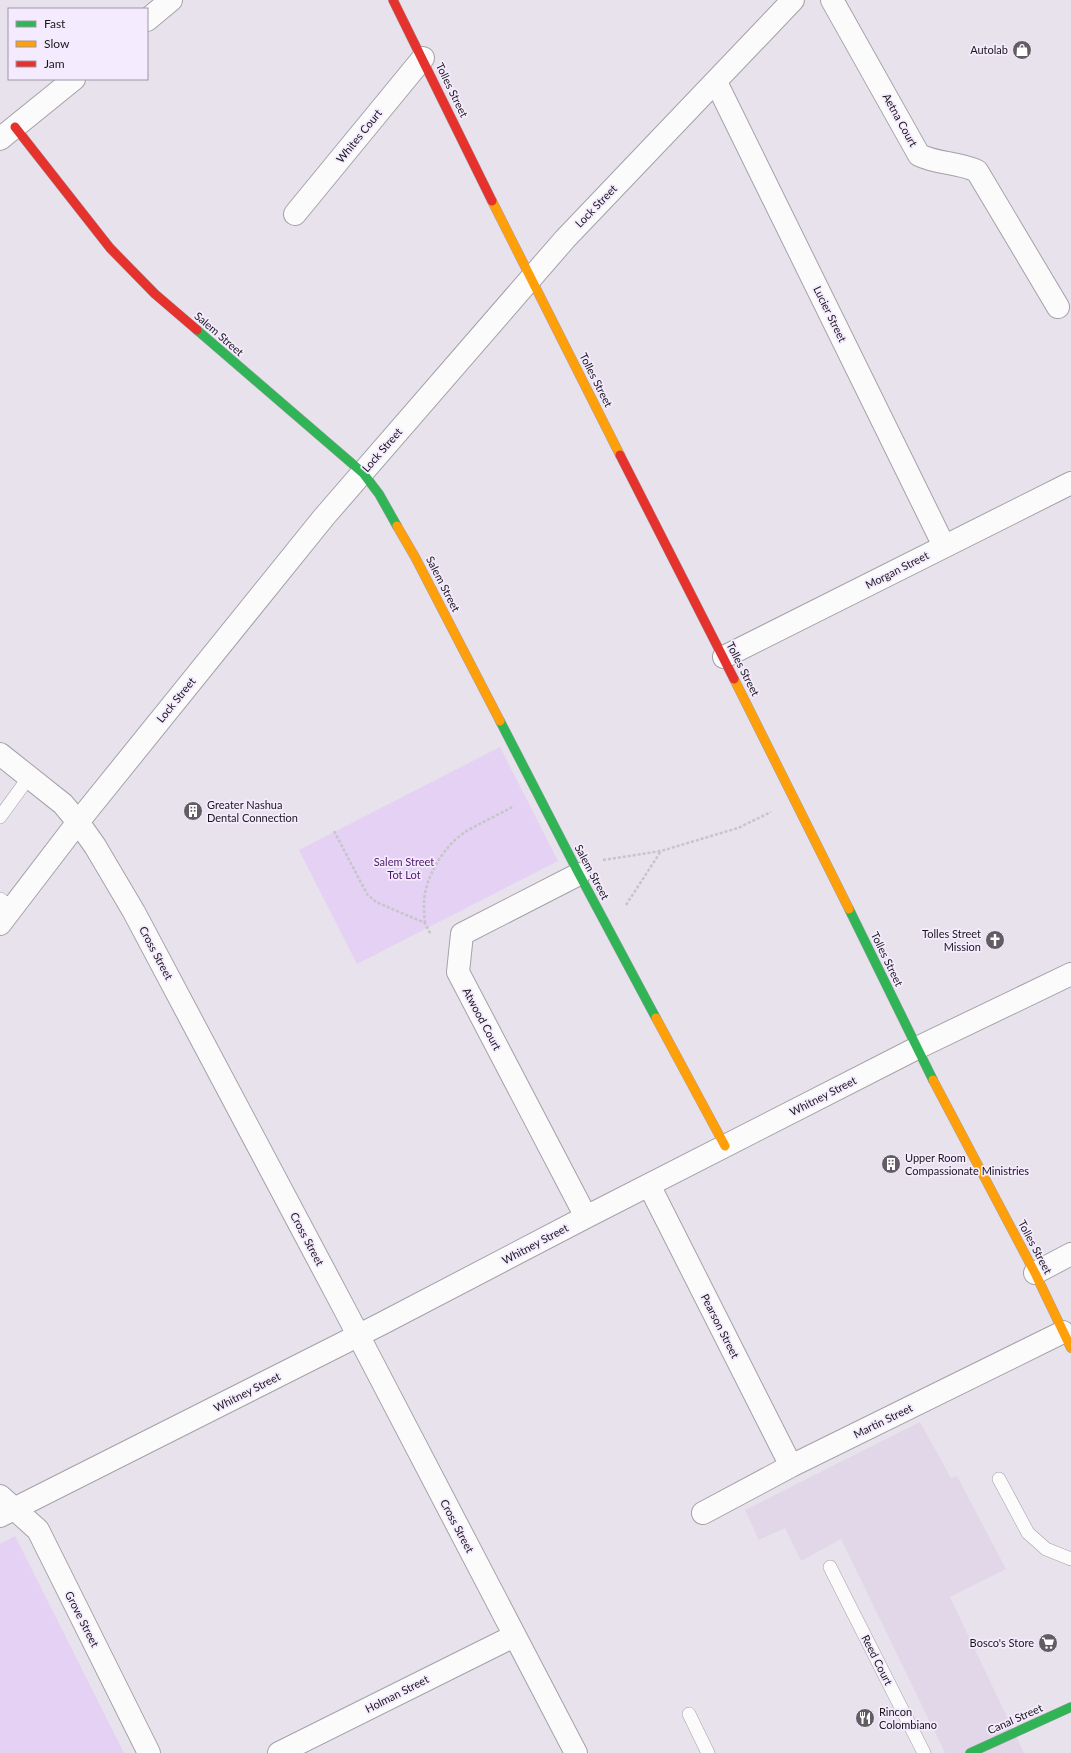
<svg xmlns="http://www.w3.org/2000/svg" width="1071" height="1753" font-family="Lato,sans-serif">
	<style>
		.built { fill: #e1d7e9 }
		.green { fill: #e4d1f3 }
		.lines { fill: none; stroke-linecap: round; stroke-linejoin: round }
		.lane-casing { stroke: #a5a1a9; stroke-width: 14 }
		.street-casing { stroke: #a5a1a9; stroke-width: 24 }
		.fast-casing { stroke: #a5a1a9; stroke-width: 10 }
		.slow-casing { stroke: #a5a1a9; stroke-width: 10 }
		.jam-casing { stroke: #a5a1a9; stroke-width: 10 }
		.path { stroke: #c7c5c8; stroke-width: 2.5; stroke-dasharray: 3 2; stroke-linecap: butt }
		.lane { stroke: #fbfbfc; stroke-width: 13 }
		.street { stroke: #fbfbfc; stroke-width: 22 }
		.fast { stroke: #30b455; stroke-width: 9 }
		.slow { stroke: #ff9f0a; stroke-width: 9 }
		.jam { stroke: #e5322d; stroke-width: 9 }
		.labels { text-anchor: middle; stroke-width: 3.5; stroke-linejoin: round; paint-order: stroke }
		.poi-label { font-size: 11px; fill: #1a161c; stroke: #f5ebfe; text-anchor: end }
		.street-label { font-size: 11px; fill: #1a161c; stroke: #f5ebfe }
		.park-label { font-size: 11px; fill: #4c1868; stroke: #f5ebfe }
	</style>
	<rect width="100%" height="100%" fill="#e7e2ec"/>
	<!-- built -->
	<path class="built" d="M920 1422 951 1478 957 1476 1006 1569 950 1597 1024 1753H945L841 1539 801 1561 785 1528 759 1540 745 1510Z"/>
	<!-- green -->
	<path class="green" d="M500 747 558 861 357 964 299 850Z
		M15 1536 124 1753H0V1544Z"/>
	<g class="lines">
		<defs>
			<path id="lane" d="M0 817 29 777
				M0 899 12 908
				M999 1479 1028 1533 1046 1549 1071 1559
				M830 1567 924 1753
				M689 1714 708 1753"/>
			<path id="street" d="M832 0 919 155C937 164 958 162 977 171L1058 307
				M147 20 171 0
				M716 82 944 546
				M0 139 74 79
				M295 214 423 58
				M724 657 1071 483
				M0 754 63 804 78 822 95 846 134 912 344 1308 576 1753
				M579 874 462 934 458 972 586 1217
				M0 924 78 822 324 517 565 239 793 0
				M649 1185 791 1466
				M1035 1273 1071 1254
				M0 1496 38 1530 149 1753
				M703 1513 791 1466 1063 1332
				M0 1516 381 1324 586 1217 917 1048 1071 974
				M279 1753 514 1636"/>
			<path id="fast" d="M197 330 363 473 379 494 397 526
				M500 721 579 874 656 1018
				M849 909 933 1080
				M970 1753 1071 1707"/>
			<path id="slow" d="M492 201 620 455
				M397 526 415 557 500 721
				M734 679 849 909
				M656 1018 725 1146
				M933 1080 1035 1273 1071 1348"/>
			<path id="jam" d="M393 0 492 201
				M15 127 110 248 155 294 197 330
				M620 455 734 679"/>
		</defs>
		<!-- lane casing -->
		<use href="#lane" class="lane-casing"/>
		<!-- street casing -->
		<use href="#street" class="street-casing"/>
		<!-- fast casing -->
		<use href="#fast" class="fast-casing"/>
		<!-- slow casing -->
		<use href="#slow" class="slow-casing"/>
		<!-- jam casing -->
		<use href="#jam" class="jam-casing"/>
		<!-- path -->
		<path class="path" d="M334 831 367 894 376 902 425 923 431 935
			M603 860 661 851 738 828 771 812
			M626 905 661 851
			M425 923C424 912 423 900 426 889 431 868 447 844 465 832 480 823 498 815 514 806"/>
		<!-- lane -->
		<use href="#lane" class="lane"/>
		<!-- street -->
		<use href="#street" class="street"/>
		<!-- fast -->
		<use href="#fast" class="fast"/>
		<!-- slow -->
		<use href="#slow" class="slow"/>
		<!-- jam -->
		<use href="#jam" class="jam"/>
	</g>
	<!-- icons -->
	<defs>
		<symbol id="shop-disc" viewBox="-11 -11 22 22"><circle r="9.5" fill="#625d65" stroke="#f5ebfe"/><path d="M-5-2.5h2.3a2.7 3.5 0 0 1 5.4 0H5L5.5 6h-11ZM-1.5-2.5h3a1.5 2.3 0 0 0-3 0Z" fill="#fff"/></symbol>
		<symbol id="building-disc" viewBox="-11 -11 22 22"><circle r="9.5" fill="#625d65" stroke="#f5ebfe"/><path d="M-4-6H4V6H1V3H-1V6H-4ZM-2.5-4.3h1.7v1.8h-1.7ZM.8-4.3h1.7v1.8H.8ZM-2.5-1h1.7V.8h-1.7ZM.8-1h1.7V.8H.8Z" fill="#fff"/></symbol>
		<symbol id="church-disc" viewBox="-11 -11 22 22"><circle r="9.5" fill="#625d65" stroke="#f5ebfe"/><path d="M-1.2-6h2.4v3.5h3.3v2.4h-3.3V6h-2.4V-.1h-3.3v-2.4h3.3Z" fill="#fff"/></symbol>
		<symbol id="supermarket-disc" viewBox="-11 -11 22 22"><circle r="9.5" fill="#625d65" stroke="#f5ebfe"/><path d="M-6-5.5h2.5l.6 2H6L4.5 2H-2.5L-4.4-4H-6ZM-1.5 3.2a1.3 1.3 0 1 0 .1 0ZM3 3.2a1.3 1.3 0 1 0 .1 0Z" fill="#fff"/></symbol>
		<symbol id="restaurant-disc" viewBox="-11 -11 22 22"><circle r="9.5" fill="#625d65" stroke="#f5ebfe"/><path d="M-5-6h1v4h1v-4h1v4h1v-4h1v5L-1.5 .5V6h-2V.5L-5-1ZM5-6V6H3V1.5H1.5Q1.5-4 5-6Z" fill="#fff"/></symbol>
	</defs>
	<g fill-rule="evenodd">
		<use href="#shop-disc" x="1011" y="39" width="22" height="22"/>
		<use href="#building-disc" x="182" y="800" width="22" height="22"/>
		<use href="#church-disc" x="984" y="929" width="22" height="22"/>
		<use href="#building-disc" x="880" y="1153" width="22" height="22"/>
		<use href="#supermarket-disc" x="1037" y="1632" width="22" height="22"/>
		<use href="#restaurant-disc" x="854" y="1707" width="22" height="22"/>
	</g>
	<g class="labels">
		<!-- poi labels -->
		<g class="poi-label">
			<text x="1008" y="54">Autolab</text>
			<text x="207" y="809" text-anchor="start">Greater Nashua<tspan x="207" dy="13">Dental Connection</tspan></text>
			<text x="981" y="938">Tolles Street<tspan x="981" dy="13">Mission</tspan></text>
			<text x="905" y="1162" text-anchor="start">Upper Room<tspan x="905" dy="13">Compassionate Ministries</tspan></text>
			<text x="1034" y="1647">Bosco's Store</text>
			<text x="879" y="1716" text-anchor="start">Rincon<tspan x="879" dy="13">Colombiano</tspan></text>
		</g>
		<!-- street labels -->
		<g class="street-label">
			<text transform="translate(452 90) rotate(64)" y="4">Tolles Street</text>
			<text transform="translate(900 120) rotate(61)" y="4">Aetna Court</text>
			<text transform="translate(359 136) rotate(-51)" y="4">Whites Court</text>
			<text transform="translate(596 206) rotate(-46)" y="4">Lock Street</text>
			<text transform="translate(830 314) rotate(64)" y="4">Lucier Street</text>
			<text transform="translate(219 334) rotate(41)" y="4">Salem Street</text>
			<text transform="translate(596 380) rotate(63)" y="4">Tolles Street</text>
			<text transform="translate(382 450) rotate(-49)" y="4">Lock Street</text>
			<text transform="translate(897 570) rotate(-27)" y="4">Morgan Street</text>
			<text transform="translate(443 584) rotate(63)" y="4">Salem Street</text>
			<text transform="translate(743 669) rotate(63)" y="4">Tolles Street</text>
			<text transform="translate(176 700) rotate(-51)" y="4">Lock Street</text>
			<text transform="translate(592 872) rotate(62)" y="4">Salem Street</text>
			<text transform="translate(156 953) rotate(62)" y="4">Cross Street</text>
			<text transform="translate(887 959) rotate(64)" y="4">Tolles Street</text>
			<text transform="translate(482 1019) rotate(62)" y="4">Atwood Court</text>
			<text transform="translate(823 1096) rotate(-27)" y="4">Whitney Street</text>
			<text transform="translate(307 1239) rotate(62)" y="4">Cross Street</text>
			<text transform="translate(535 1244) rotate(-28)" y="4">Whitney Street</text>
			<text transform="translate(1035 1247) rotate(62)" y="4">Tolles Street</text>
			<text transform="translate(720 1326) rotate(63)" y="4">Pearson Street</text>
			<text transform="translate(247 1392) rotate(-27)" y="4">Whitney Street</text>
			<text transform="translate(883 1421) rotate(-26)" y="4">Martin Street</text>
			<text transform="translate(457 1526) rotate(62)" y="4">Cross Street</text>
			<text transform="translate(82 1619) rotate(63)" y="4">Grove Street</text>
			<text transform="translate(877 1660) rotate(63)" y="4">Reed Court</text>
			<text transform="translate(397 1694) rotate(-27)" y="4">Holman Street</text>
			<text transform="translate(1015 1719) rotate(-24)" y="4">Canal Street</text>
		</g>
		<!-- park labels -->
		<g class="park-label">
			<text x="404" y="866">Salem Street<tspan x="404" dy="13">Tot Lot</tspan></text>
		</g>
	</g>
	<!-- legend -->
	<rect x="8" y="8" width="140" height="72" fill="#f5ebfe" stroke="#9d96a4"/>
	<rect x="16" y="21" width="20" height="6" fill="#30b455" stroke="#9d96a4"/>
	<text x="44" y="28" font-size="12" fill="#1a161c">Fast</text>
	<rect x="16" y="41" width="20" height="6" fill="#ff9f0a" stroke="#9d96a4"/>
	<text x="44" y="48" font-size="12" fill="#1a161c">Slow</text>
	<rect x="16" y="61" width="20" height="6" fill="#e5322d" stroke="#9d96a4"/>
	<text x="44" y="68" font-size="12" fill="#1a161c">Jam</text>
</svg>
